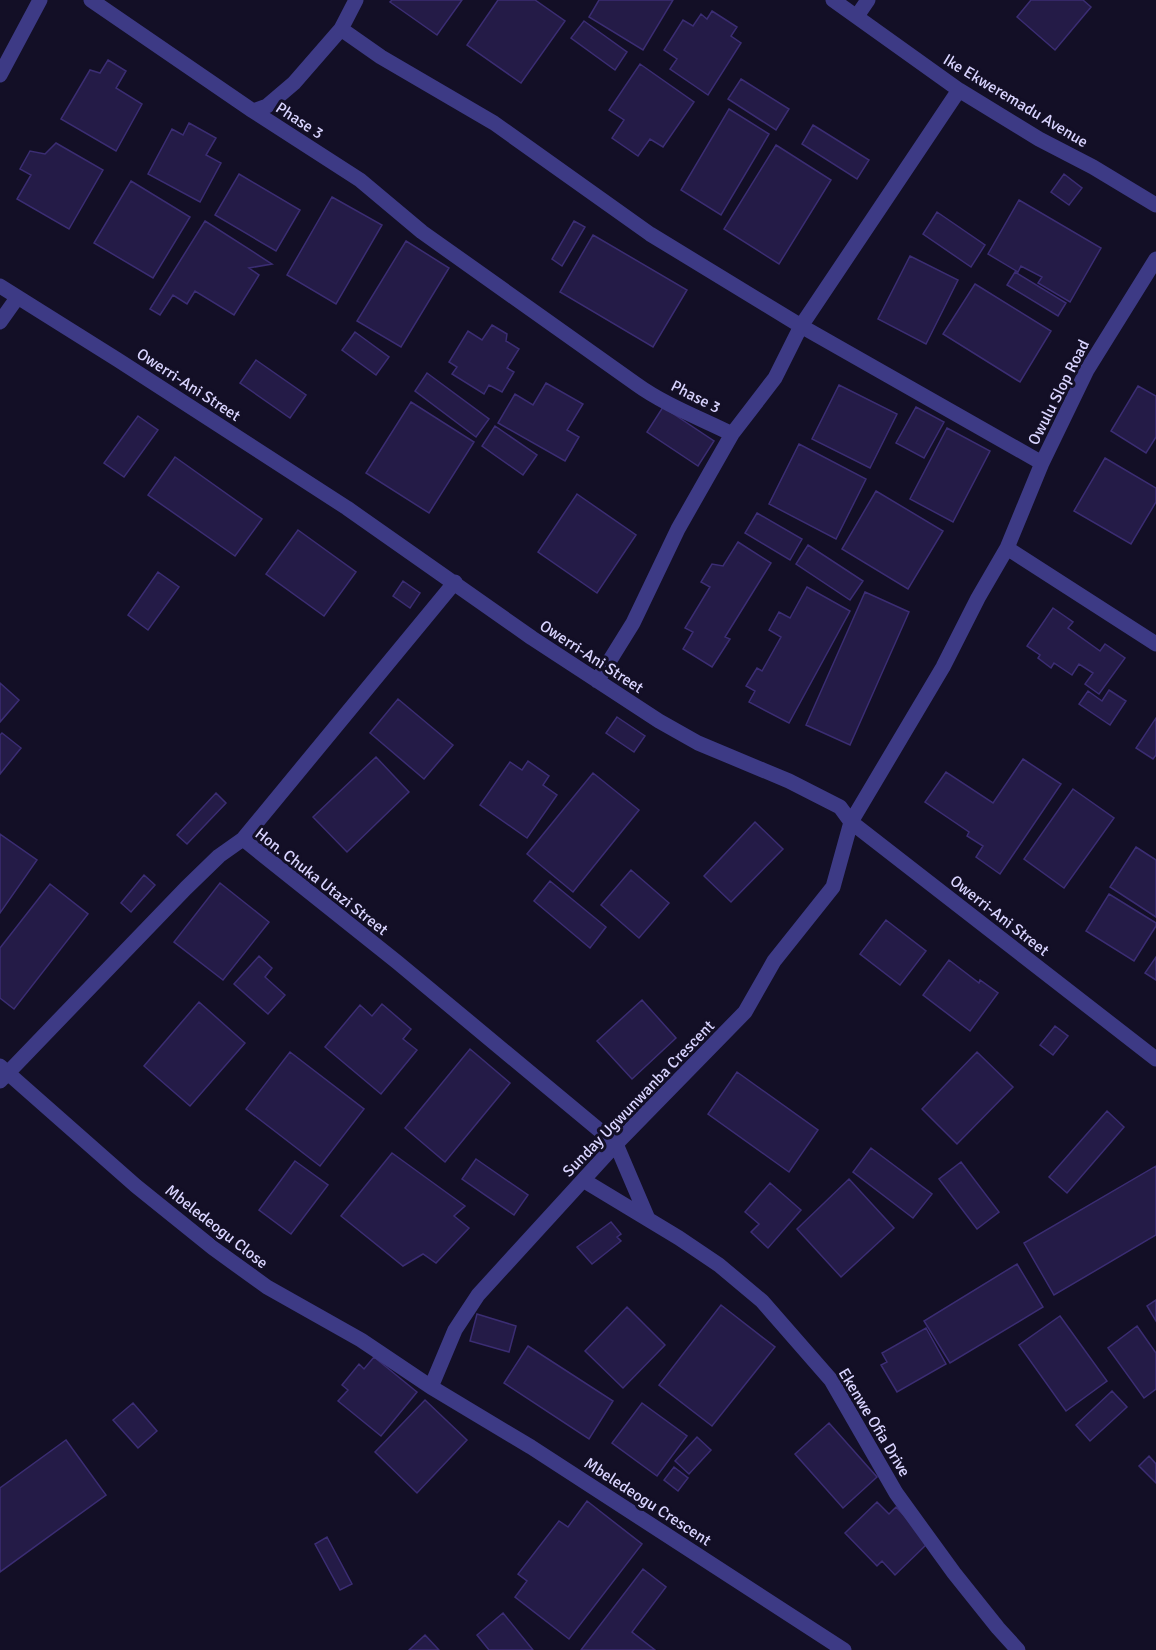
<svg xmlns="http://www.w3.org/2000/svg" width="1156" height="1650" font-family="Signika,sans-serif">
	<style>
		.building { fill: #241b47; stroke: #3b2d73; stroke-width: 1.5 }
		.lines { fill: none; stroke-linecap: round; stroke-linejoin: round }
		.minor { stroke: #3d3a85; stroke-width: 15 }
		.labels { text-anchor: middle; stroke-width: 6; stroke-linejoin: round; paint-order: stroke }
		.street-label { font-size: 16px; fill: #d9d4ff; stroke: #130f26 }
	</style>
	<rect width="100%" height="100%" fill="#130f26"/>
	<!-- building -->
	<path class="building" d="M392 0H462L437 35 390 2Z
		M498 0H535L565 21 521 83 467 45Z
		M599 0H673L643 50 589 17Z
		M1031 0H1083L1091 7 1055 50 1017 17Z
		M712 11 737 27 731 36 741 43 708 95 670 69 677 59 664 50 683 20 693 26 701 14 707 19Z
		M584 21 627 52 615 70 571 38Z
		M108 60 126 71 116 88 142 104 116 151 61 119 90 70 100 73Z
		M640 64 694 102 663 147 650 139 638 156 612 138 624 120 609 110Z
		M741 79 789 109 776 130 728 99Z
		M729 109 769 134 721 215 681 190Z
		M189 123 216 138 206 155 221 163 200 202 148 174 172 129 183 135Z
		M813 125 869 160 857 179 802 144Z
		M56 143 103 170 69 229 17 199 31 175 20 169 30 151 45 154Z
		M776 145 831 180 779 264 724 229Z
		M239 174 300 210 276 251 215 215Z
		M1064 174 1082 188 1069 205 1051 192Z
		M131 181 190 217 153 278 94 243Z
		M332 197 382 225 336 304 287 275Z
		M1019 200 1101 248 1070 302 1038 283 1042 277 1021 266 1018 272 988 254Z
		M937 212 985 245 971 267 923 234Z
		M205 221 272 264 249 268 259 275 234 315 195 291 187 304 173 295 160 315 150 309Z
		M574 221 585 227 562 266 552 259Z
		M593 235 687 290 653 347 560 292Z
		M406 241 449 268 401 347 357 321Z
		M910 256 958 280 926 344 878 319Z
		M1015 272 1066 303 1058 316 1007 285Z
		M975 284 1051 331 1020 382 943 334Z
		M492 325 507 334 506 341 519 349 507 368 514 372 502 392 489 385 484 394 452 374 457 367 449 362 468 331 482 340Z
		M355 332 389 357 376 375 342 350Z
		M256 360 306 395 290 418 240 383Z
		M427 373 489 419 476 437 415 391Z
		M546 383 583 404 567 430 579 437 565 461 498 423 515 394 533 405Z
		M839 385 897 414 870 468 812 439Z
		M1138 386 1156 396V437L1146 453 1111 431Z
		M411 402 474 442 429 513 366 473Z
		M663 407 714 441 698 466 647 432Z
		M916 407 944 422 924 458 896 443Z
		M138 416 158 430 124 477 104 463Z
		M495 426 537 455 523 475 482 446Z
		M947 428 990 451 953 522 910 499Z
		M799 444 866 479 836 539 769 504Z
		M175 457 262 519 235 556 148 495Z
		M1105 458 1156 488V502L1131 544 1074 511Z
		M876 491 943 531 908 589 842 549Z
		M577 494 636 535 597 593 538 552Z
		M757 513 802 539 790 560 745 533Z
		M298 530 356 572 324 616 266 574Z
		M738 542 771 563 725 637 730 639 712 667 683 649 693 632 685 628 710 587 701 582 712 564 723 566Z
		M808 545 863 581 850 600 796 564Z
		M158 572 179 587 148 630 128 615Z
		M403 581 420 593 410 608 393 596Z
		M807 587 850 611 789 723 749 702 755 691 746 686 757 668 762 671 781 637 769 630 779 612 790 618Z
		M865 592 909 612 850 745 806 725Z
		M1053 608 1073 622 1068 628 1100 651 1105 644 1125 658 1099 694 1085 684 1093 673 1079 664 1072 675 1054 663 1051 668 1038 658 1040 655 1027 646Z
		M0 683 19 700 0 722Z
		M1109 690 1126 701 1110 725 1079 704 1088 691 1102 701Z
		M398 699 453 745 424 779 370 733Z
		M617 717 645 736 634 752 606 733Z
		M1156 718V755L1153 759 1136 748Z
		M2 733 21 748 0 774V735Z
		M376 757 409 792 347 852 313 817Z
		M1023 759 1061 784 1000 874 976 857 983 846 967 836 969 832 925 802 946 772 993 803Z
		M528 761 549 776 543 785 557 795 527 838 480 805 510 762 522 770Z
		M593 773 639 810 573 892 527 854Z
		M1073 789 1114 818 1064 888 1024 859Z
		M216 793 226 803 187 844 177 835Z
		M755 822 783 849 731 902 704 876Z
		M0 834 37 860 0 913Z
		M1136 847 1156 860V917L1110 887Z
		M631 870 669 903 639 938 601 905Z
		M144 875 155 885 131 912 121 903Z
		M550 881 606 927 590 948 534 901Z
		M220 883 269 922 223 980 174 942Z
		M50 884 88 914 14 1009 0 998V948Z
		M1109 894 1156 923V926L1134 961 1086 931Z
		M886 920 926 951 900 985 860 954Z
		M259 956 272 968 265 977 285 995 268 1014 234 984Z
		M1156 957V980L1145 973Z
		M949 960 979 983 980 980 998 993 970 1031 923 995Z
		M642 1000 676 1038 632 1079 597 1041Z
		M199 1002 245 1043 190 1106 144 1066Z
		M382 1004 411 1029 403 1039 417 1050 381 1094 325 1047 360 1005 372 1016Z
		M1055 1026 1068 1036 1053 1055 1040 1045Z
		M470 1049 510 1083 445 1162 405 1128Z
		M290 1052 364 1109 320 1166 246 1109Z
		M977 1052 1013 1087 957 1144 922 1109Z
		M737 1072 818 1130 789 1172 708 1114Z
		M1107 1111 1124 1127 1067 1193 1049 1177Z
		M871 1148 932 1194 913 1218 853 1172Z
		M392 1153 465 1206 454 1216 469 1228 436 1263 423 1254 403 1266 341 1216Z
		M476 1159 528 1195 514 1215 462 1179Z
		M295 1161 328 1185 291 1234 259 1210Z
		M961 1162 999 1212 977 1229 939 1179Z
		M1156 1166V1235L1054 1295 1024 1243Z
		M849 1179 894 1228 841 1277 797 1229Z
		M770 1183 801 1210 768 1248 751 1232 759 1224 745 1212Z
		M611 1222 621 1234 617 1237 621 1241 592 1264 577 1247Z
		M1017 1264 1043 1307 950 1363 924 1321Z
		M1156 1300V1321L1147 1306Z
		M721 1305 775 1347 712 1426 659 1385Z
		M627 1307 665 1345 623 1388 585 1351Z
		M477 1314 516 1326 509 1352 470 1341Z
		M1060 1316 1107 1381 1066 1411 1019 1345Z
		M1137 1326 1156 1353V1389L1144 1398 1108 1348Z
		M926 1328 946 1364 897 1392 881 1365 887 1362 882 1353Z
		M528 1346 613 1401 589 1439 504 1383Z
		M374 1357 417 1392 381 1436 338 1401 348 1390 342 1385 359 1364 364 1369Z
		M1112 1391 1127 1407 1090 1441 1076 1425Z
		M425 1400 467 1440 417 1493 375 1452Z
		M133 1403 157 1431 138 1448 113 1420Z
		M642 1403 687 1436 657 1476 612 1443Z
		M829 1423 877 1477 843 1508 795 1454Z
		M697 1437 711 1450 689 1474 675 1461Z
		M66 1440 106 1495 0 1572V1488Z
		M1149 1456 1156 1464V1483L1139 1466Z
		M674 1467 688 1478 678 1491 664 1480Z
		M587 1501 642 1544 569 1639 515 1597 527 1581 518 1574 559 1521 568 1527Z
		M877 1502 889 1514 896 1507 929 1542 895 1575 882 1561 877 1566 845 1533Z
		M327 1537 352 1584 340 1590 315 1544Z
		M643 1569 666 1587 632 1632 655 1650H581Z
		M503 1613 533 1650H489L477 1635Z
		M425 1635 439 1650H409Z"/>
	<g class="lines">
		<!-- minor -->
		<path class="minor" d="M91 0 253 111 360 180 422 232 636 384C665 405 700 418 732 434L775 378 801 326 959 90
			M833 0 959 90 1039 139 1093 167 1156 205
			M857 16 868 0
			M341 29 381 57 494 123 650 234 801 326 1042 463
			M0 75 40 0
			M253 111 267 106 294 83 341 29 356 0
			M0 286 118 360 347 508 532 638 659 721 698 743 789 781 840 807 851 822 1156 1059
			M0 322 17 298
			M1007 548 1156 644
			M597 681 633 623 678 529 732 434
			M243 839 455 582
			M0 1066 136 1186 213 1248 267 1287 361 1340 431 1387 531 1447 844 1650
			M0 1081 186 888 219 856 243 839 397 962 616 1144 648 1219
			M583 1180 679 1238 719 1265 762 1301 831 1380 896 1493 954 1573 998 1628 1018 1650
			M431 1387 455 1330 478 1295 616 1144 745 1012 774 961 833 887 851 822 943 667 978 598 1007 548 1042 463 1087 370 1156 259"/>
	</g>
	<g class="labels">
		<!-- street labels -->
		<g class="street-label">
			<text transform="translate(1016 100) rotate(31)" y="6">Ike Ekweremadu Avenue</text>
			<text transform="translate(300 120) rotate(33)" y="6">Phase 3</text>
			<text transform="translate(189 384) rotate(33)" y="6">Owerri-Ani Street</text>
			<text transform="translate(1058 392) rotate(-63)" y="6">Owulu Slop Road</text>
			<text transform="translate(696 396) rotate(27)" y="6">Phase 3</text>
			<text transform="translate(592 656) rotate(33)" y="6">Owerri-Ani Street</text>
			<text transform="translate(322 881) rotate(38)" y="6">Hon. Chuka Utazi Street</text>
			<text transform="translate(1000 915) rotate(38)" y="6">Owerri-Ani Street</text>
			<text transform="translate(638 1098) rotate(-46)" y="6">Sunday Ugwunwanba Crescent</text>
			<text transform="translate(217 1226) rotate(38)" y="6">Mbeledeogu Close</text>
			<text transform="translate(875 1422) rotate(59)" y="6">Ekenwe Ofia Drive</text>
			<text transform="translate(648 1501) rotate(33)" y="6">Mbeledeogu Crescent</text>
		</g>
	</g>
</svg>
